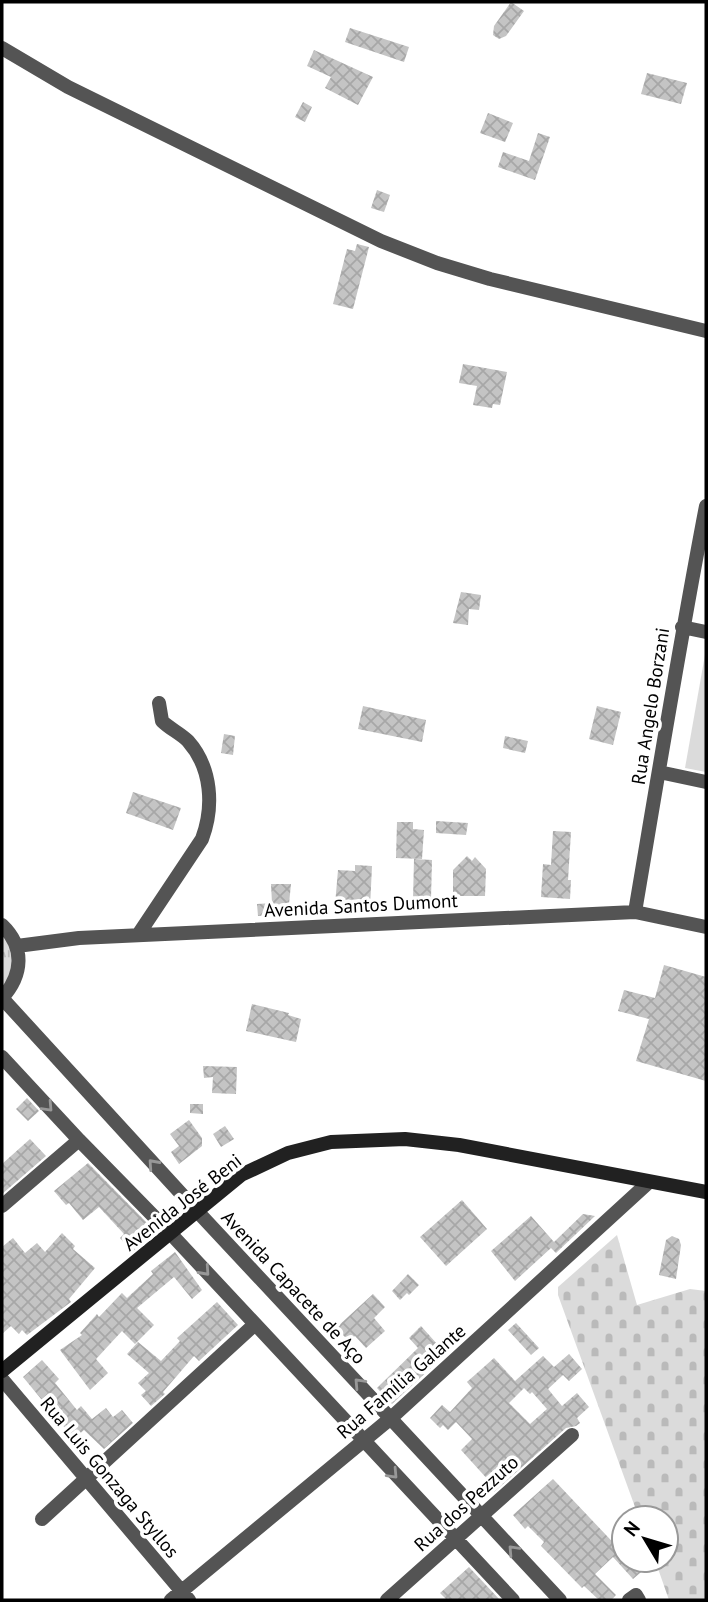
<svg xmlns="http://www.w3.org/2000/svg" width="708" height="1602" font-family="'PT Sans',sans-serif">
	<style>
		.grass { fill: url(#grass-tufts) }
		.cemetery { fill: url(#cemetery-stones) }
		.park { fill: #dbdbdb }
		.building { fill: url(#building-cross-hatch); fill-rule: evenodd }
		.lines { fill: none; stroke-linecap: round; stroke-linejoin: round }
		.street { stroke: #545454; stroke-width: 14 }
		.secondary { stroke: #212121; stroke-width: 14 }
		.oneway { stroke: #989898 }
		.labels { text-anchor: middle; stroke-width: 7; stroke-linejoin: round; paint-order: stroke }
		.street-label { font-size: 19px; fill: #000; stroke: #fff }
	</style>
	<defs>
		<pattern id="grass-tufts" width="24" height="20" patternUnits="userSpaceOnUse" patternTransform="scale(1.75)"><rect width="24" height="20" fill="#dbdbdb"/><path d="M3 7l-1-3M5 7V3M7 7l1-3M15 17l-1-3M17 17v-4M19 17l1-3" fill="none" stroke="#bababa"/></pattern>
		<pattern id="cemetery-stones" width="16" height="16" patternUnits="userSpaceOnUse" patternTransform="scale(1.75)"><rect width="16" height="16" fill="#dbdbdb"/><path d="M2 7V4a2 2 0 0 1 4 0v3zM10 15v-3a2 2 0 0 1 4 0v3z" fill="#bababa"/></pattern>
		<pattern id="building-cross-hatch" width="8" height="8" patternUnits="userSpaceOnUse" patternTransform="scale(1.75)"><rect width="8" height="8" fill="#c4c4c4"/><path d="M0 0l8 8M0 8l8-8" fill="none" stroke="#a7a7a7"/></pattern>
	</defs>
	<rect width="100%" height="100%" fill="#fff"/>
	<!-- grass -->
	<path class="grass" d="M2 932C20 954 14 969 2 991Z"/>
	<!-- cemetery -->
	<path class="cemetery" d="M617 1235 637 1305 690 1289 706 1291V1600H669L655 1560H666V1518H639L558 1295V1287Z"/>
	<!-- park -->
	<path class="park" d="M706 649V772L685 768Z"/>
	<!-- building -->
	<path class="building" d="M511 2 524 11 506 36 499 39 493 35 494 26Z
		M350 28 409 47 404 62 345 42Z
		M314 50 373 77 358 105 325 88 331 77 307 66Z
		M647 73 687 83 681 104 641 94Z
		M303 102 312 107 305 122 295 117Z
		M488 113 513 123 505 142 480 133Z
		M538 133 550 137 535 180 498 167 503 152 529 161Z
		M377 190 390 195 384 212 371 208Z
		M357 244 369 247 353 309 333 304 347 249 355 251Z
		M463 364 507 372 500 405 493 404 492 408 473 405 477 386 459 383Z
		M461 592 481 595 479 610 469 609 468 625 453 623Z
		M363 706 426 720 422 742 358 729Z
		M597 706 621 712 613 745 589 739Z
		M224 734 235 736 233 755 221 753Z
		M505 736 528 741 525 753 503 748Z
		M133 792 181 808 173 830 126 813Z
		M436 821 468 823 466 835 436 833Z
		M397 822H413V829L424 830 422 859 396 858Z
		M553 831 571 832 568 880H571L570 899 541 897 543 864 551 865Z
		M467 856 472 861 475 857 486 869 485 896H453V870Z
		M414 859 432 860 431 899H413Z
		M355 865 372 866 370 908 335 905 338 870 355 871Z
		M271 884H291L288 914 258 916 257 904 272 903Z
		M664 965 706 977V1081L636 1061 649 1019 618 1011 624 990 655 998Z
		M252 1004 289 1013 288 1015 301 1019 296 1042 246 1031Z
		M203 1066 237 1067 236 1094 212 1093 213 1077 204 1078Z
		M27 1098 39 1111 28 1121 16 1109Z
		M190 1104H203V1114L190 1113Z
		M189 1120 202 1138V1146L179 1164 171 1152 179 1146 170 1134Z
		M225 1126 234 1139 221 1147 213 1134Z
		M30 1139 46 1156 2 1194V1164Z
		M88 1163 156 1232 132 1252 120 1238 124 1234 99 1207 83 1220 69 1203 66 1205 54 1191Z
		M462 1200 487 1229 446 1266 420 1237Z
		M583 1214 595 1216 556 1253 551 1248 515 1281 491 1251 531 1216 554 1242Z
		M62 1233 75 1246 73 1249 95 1268 69 1299 71 1302 27 1335 22 1330 19 1334 11 1326 2 1334V1247L13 1238 25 1253 37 1243 45 1252Z
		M672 1236 679 1239 681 1245 676 1279 659 1275 666 1240Z
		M175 1252 202 1290 192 1299 174 1277 137 1308 154 1325 135 1344 122 1331 96 1359 108 1373 90 1390 60 1350 82 1335 80 1333 97 1314 99 1317 122 1293 127 1298 153 1274 151 1271Z
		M408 1274 419 1285 409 1295 407 1293 400 1300 392 1291Z
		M373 1294 385 1307 374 1318 385 1331 366 1348 355 1336 349 1341 336 1328Z
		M217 1302 238 1325 199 1361 194 1356 163 1392 165 1394 151 1406 141 1395 146 1391 138 1383 149 1373 127 1354 138 1342 161 1361 180 1341 177 1338Z
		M516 1323 539 1348 531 1355 508 1330Z
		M421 1326 446 1354 392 1404 377 1388 418 1348 409 1338Z
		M569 1354 582 1369 569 1381 563 1375 548 1389 562 1406 577 1393 589 1407 577 1418 580 1423 576 1426 566 1428 494 1492 487 1485 490 1482 461 1450 472 1439 456 1422 448 1430 443 1425 440 1428 430 1418 442 1405 450 1412 472 1388 467 1382 494 1358 515 1381 543 1356 554 1367ZM524 1388 530 1394 532 1392 547 1409 530 1424 509 1403Z
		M42 1360 59 1379 55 1383 77 1410 81 1406 92 1419 106 1408 113 1417 122 1410 133 1423 104 1449 84 1430 74 1439 23 1377Z
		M553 1479 624 1554V1560H641L647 1567 633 1579 613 1557 595 1574 616 1595 611 1600H599L584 1586 582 1588 541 1546 544 1542 528 1526 525 1529 513 1515Z
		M469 1567 500 1600H447L440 1593Z"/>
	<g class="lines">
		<!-- street -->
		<path class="street" d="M2 48 68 87 381 241 437 263 490 279 706 331
			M682 627 706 632
			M659 772 706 782
			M635 912C658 776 680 641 706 506
			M2 925C25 947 23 975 2 998
			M138 935 202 839C214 807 212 768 188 741 180 733 170 729 162 721L159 703
			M17 946 79 938 635 912 706 927
			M2 998 197 1211 560 1600
			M2 1057 79 1140 171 1234 513 1600
			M2 1206 79 1140
			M2 1379 189 1600
			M42 1519 254 1325
			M171 1600 391 1418 649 1182
			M387 1600 572 1435
			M629 1600 636 1595 639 1600"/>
		<!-- secondary -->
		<path class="secondary" d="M2 1371 241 1175 288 1153 331 1142 405 1139 459 1145 706 1192"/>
	</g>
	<!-- one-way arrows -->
	<defs><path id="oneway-chevron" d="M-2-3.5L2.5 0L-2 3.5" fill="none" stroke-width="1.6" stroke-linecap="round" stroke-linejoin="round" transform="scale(1.75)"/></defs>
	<g class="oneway">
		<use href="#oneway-chevron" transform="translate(48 1107) rotate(47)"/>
		<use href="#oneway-chevron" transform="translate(153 1164) rotate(-132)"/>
		<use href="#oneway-chevron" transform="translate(205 1271) rotate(48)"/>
		<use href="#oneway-chevron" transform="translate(359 1383) rotate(-133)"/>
		<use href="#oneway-chevron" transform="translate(393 1474) rotate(47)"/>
		<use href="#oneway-chevron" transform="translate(513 1550) rotate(-133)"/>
	</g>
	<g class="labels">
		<!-- street labels -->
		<g class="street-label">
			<text transform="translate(650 706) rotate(-81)" y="7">Rua Angelo Borzani</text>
			<text transform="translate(361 905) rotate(-3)" y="7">Avenida Santos Dumont</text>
			<text transform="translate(182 1202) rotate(-38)" y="7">Avenida José Beni</text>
			<text transform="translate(294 1287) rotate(47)" y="7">Avenida Capacete de Aço</text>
			<text transform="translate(401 1381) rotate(-41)" y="7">Rua Família Galante</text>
			<text transform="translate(110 1477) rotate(50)" y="7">Rua Luis Gonzaga Styllos</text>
			<text transform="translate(466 1503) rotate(-42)" y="7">Rua dos Pezzuto</text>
		</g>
	</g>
	<!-- border -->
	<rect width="708" height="1602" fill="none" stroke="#000000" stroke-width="7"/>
	<!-- north arrow -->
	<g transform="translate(645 1539) rotate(308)"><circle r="33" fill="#ffffff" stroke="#999999" stroke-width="2"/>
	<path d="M0-5L12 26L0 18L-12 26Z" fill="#000000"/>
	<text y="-10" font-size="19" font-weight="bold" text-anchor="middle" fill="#000000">N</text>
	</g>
</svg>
